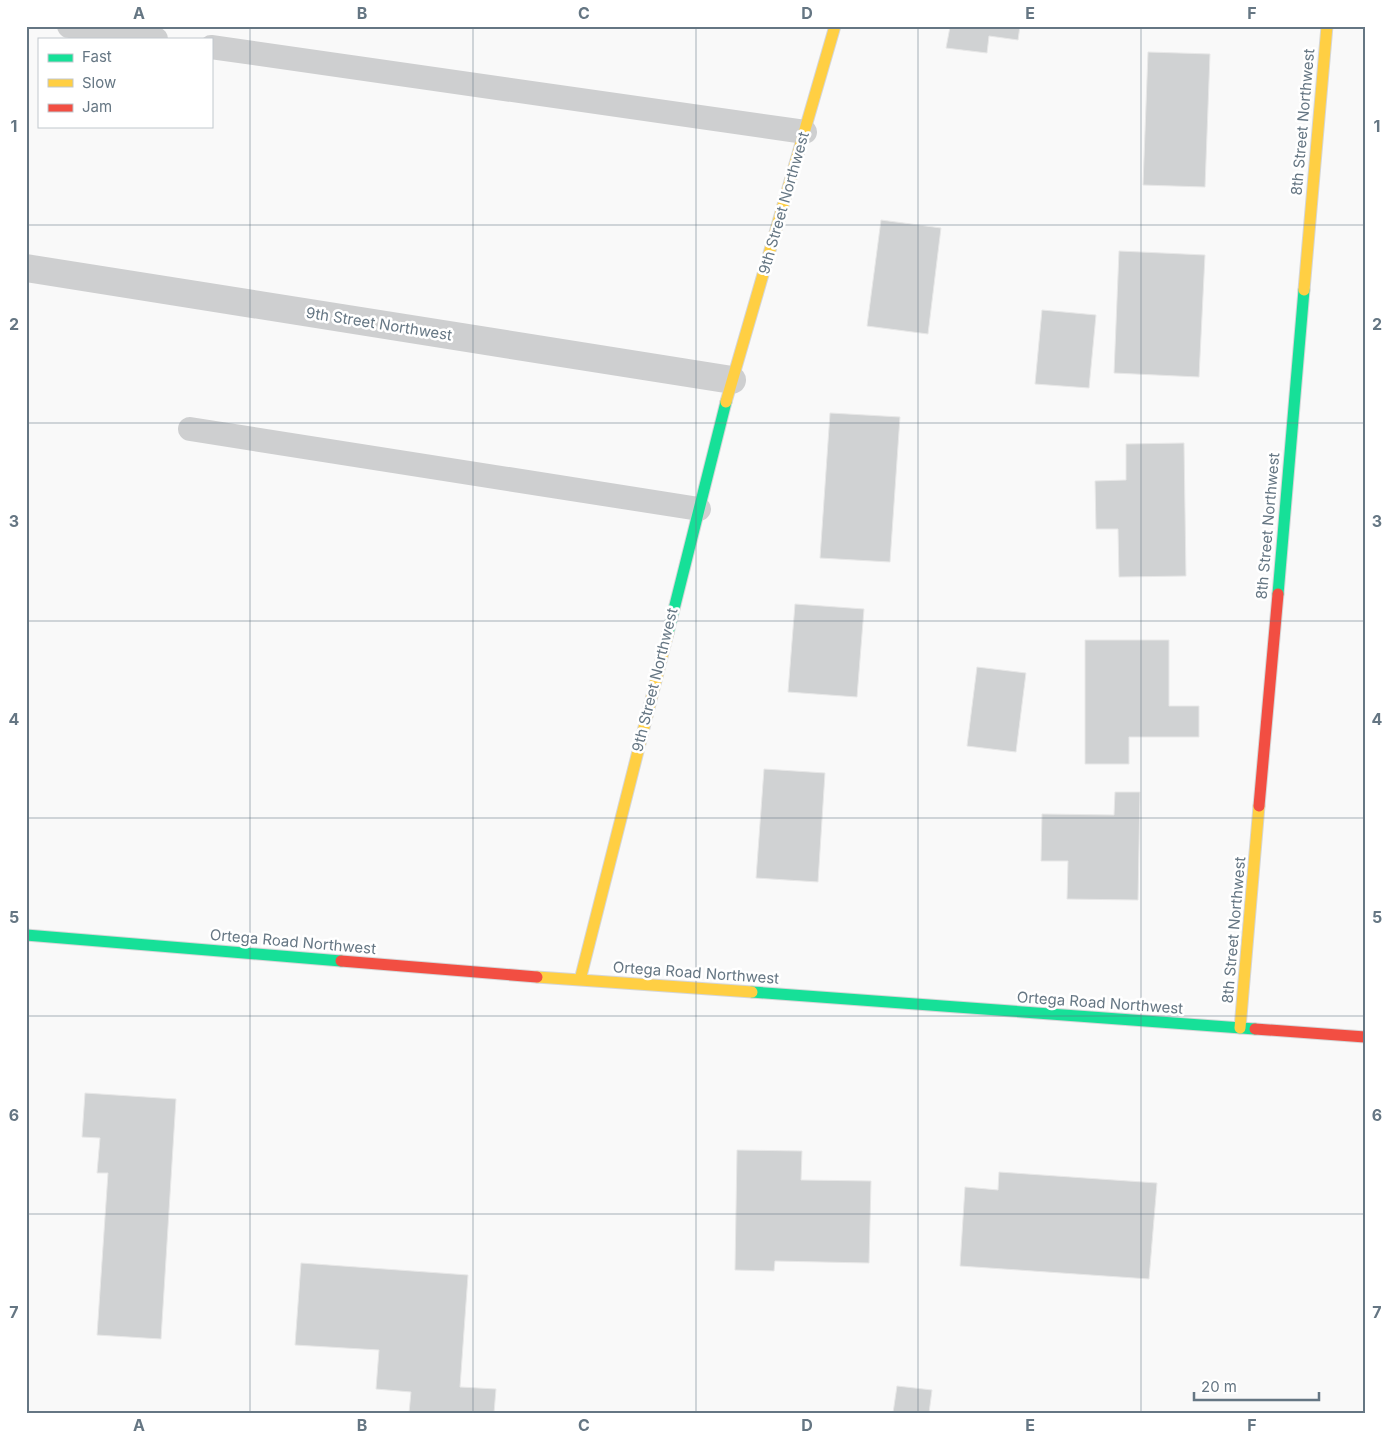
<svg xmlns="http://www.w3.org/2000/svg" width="1391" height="1439" font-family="Inter,sans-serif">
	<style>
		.building { fill: #d0d2d3; stroke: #e8e8e8 }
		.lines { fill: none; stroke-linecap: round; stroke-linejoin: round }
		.fast-casing { stroke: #d5d6d7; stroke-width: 13 }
		.slow-casing { stroke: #d5d6d7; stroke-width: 13 }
		.jam-casing { stroke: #d5d6d7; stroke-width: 13 }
		.lane { stroke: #cecfd0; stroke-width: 24 }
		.street { stroke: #cecfd0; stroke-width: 28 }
		.fast { stroke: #16e098; stroke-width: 11 }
		.slow { stroke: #ffcf43; stroke-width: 11 }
		.jam { stroke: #f24e42; stroke-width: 11 }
		.grid { fill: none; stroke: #657683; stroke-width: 1; stroke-opacity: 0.55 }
		.labels { text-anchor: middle; stroke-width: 5; stroke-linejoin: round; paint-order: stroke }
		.street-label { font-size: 15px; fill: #657683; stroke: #fff }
		.neatline { fill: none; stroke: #657683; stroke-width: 2 }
		.grid-label { font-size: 16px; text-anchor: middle; font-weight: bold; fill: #657683 }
	</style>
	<rect width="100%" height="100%" fill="#f9f9f9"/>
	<!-- building -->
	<path class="building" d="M947 26H1020L1018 40 989 36 987 53 946 48 950 27Z
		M1148 52 1210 54 1205 187 1143 185Z
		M881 220 941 228 928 334 867 326Z
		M1119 251 1205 255 1199 377 1114 373Z
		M1042 310 1096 315 1089 388 1035 384Z
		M830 413 900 417 890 562 820 558Z
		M1184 443 1186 576 1119 577 1118 529H1096L1095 481 1126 480V444Z
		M795 604 864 609 857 697 788 692Z
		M1085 640H1169V706H1199V737H1129V764H1085Z
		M977 667 1026 673 1016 752 967 746Z
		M764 769 825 773 818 882 756 878Z
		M1115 792H1140L1138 900 1067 899 1068 861H1041L1042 814 1114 815Z
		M85 1093 176 1099 161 1339 97 1335 108 1173H97L100 1138 82 1137Z
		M737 1150 802 1151 801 1180 871 1181 869 1263 775 1261 774 1271 735 1270Z
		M999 1172 1157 1183 1149 1279 960 1266 965 1187 998 1190Z
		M301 1263 468 1275 460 1387 496 1389 494 1413H409L411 1392 376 1389 379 1350 295 1345Z
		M897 1386 932 1390 929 1413H893Z"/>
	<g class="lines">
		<defs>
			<path id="fast" d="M1278 594 1304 290
				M668 633 726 402
				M26 935 341 961
				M752 992 1255 1029"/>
			<path id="slow" d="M1304 290 1327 26
				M726 402 835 26
				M537 977 752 992
				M580 980 668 633
				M1240 1028 1259 806"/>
			<path id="jam" d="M1259 806 1278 594
				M341 961 537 977
				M1255 1029 1365 1037"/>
		</defs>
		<!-- fast casing -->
		<use href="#fast" class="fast-casing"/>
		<!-- slow casing -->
		<use href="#slow" class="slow-casing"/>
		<!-- jam casing -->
		<use href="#jam" class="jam-casing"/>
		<!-- lane -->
		<path class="lane" d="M69 26 156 39
			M211 47 805 132
			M190 429 699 509"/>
		<!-- street -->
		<path class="street" d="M26 268 732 380"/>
		<!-- fast -->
		<use href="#fast" class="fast"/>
		<!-- slow -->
		<use href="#slow" class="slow"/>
		<!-- jam -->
		<use href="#jam" class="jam"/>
	</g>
	<!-- grid -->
	<path class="grid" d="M250 26V1413M473 26V1413M696 26V1413M918 26V1413M1141 26V1413M26 225H1365M26 423H1365M26 621H1365M26 818H1365M26 1016H1365M26 1214H1365"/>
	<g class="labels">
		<!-- street labels -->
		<g class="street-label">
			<text transform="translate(1303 122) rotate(-85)" y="5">8th Street Northwest</text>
			<text transform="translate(784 203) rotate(-74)" y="5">9th Street Northwest</text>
			<text transform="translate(379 324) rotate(9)" y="5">9th Street Northwest</text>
			<text transform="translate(1268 526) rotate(-85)" y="5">8th Street Northwest</text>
			<text transform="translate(655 680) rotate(-76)" y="5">9th Street Northwest</text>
			<text transform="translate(1234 930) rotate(-85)" y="5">8th Street Northwest</text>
			<text transform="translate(293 942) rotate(5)" y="5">Ortega Road Northwest</text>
			<text transform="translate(696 973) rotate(4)" y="5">Ortega Road Northwest</text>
			<text transform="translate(1100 1003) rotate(4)" y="5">Ortega Road Northwest</text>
		</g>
	</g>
	<!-- border -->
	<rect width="1391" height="1439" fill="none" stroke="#ffffff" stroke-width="55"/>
	<!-- legend -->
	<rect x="38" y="38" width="175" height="90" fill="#ffffff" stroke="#c1c8cd"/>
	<rect x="48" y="54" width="25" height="8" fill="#16e098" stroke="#c1c8cd"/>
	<text x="82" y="62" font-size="15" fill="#657683">Fast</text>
	<rect x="48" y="79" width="25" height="8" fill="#ffcf43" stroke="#c1c8cd"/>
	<text x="82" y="88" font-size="15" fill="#657683">Slow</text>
	<rect x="48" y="104" width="25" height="8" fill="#f24e42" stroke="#c1c8cd"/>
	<text x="82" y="112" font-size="15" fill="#657683">Jam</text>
	<!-- scale -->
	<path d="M1194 1392v8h125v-8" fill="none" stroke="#657683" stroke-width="2.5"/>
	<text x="1201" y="1392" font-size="15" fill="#657683" stroke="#ffffff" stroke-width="4" paint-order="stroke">20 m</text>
	<rect x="28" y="28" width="1336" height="1384" class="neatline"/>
	<g class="grid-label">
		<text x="139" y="19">A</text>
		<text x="362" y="19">B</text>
		<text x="584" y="19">C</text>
		<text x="807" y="19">D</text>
		<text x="1030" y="19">E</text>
		<text x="1252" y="19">F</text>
		<text x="14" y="132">1</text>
		<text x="1377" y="132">1</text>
		<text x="14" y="330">2</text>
		<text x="1377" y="330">2</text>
		<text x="14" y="527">3</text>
		<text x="1377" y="527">3</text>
		<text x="14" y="725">4</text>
		<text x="1377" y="725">4</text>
		<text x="14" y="923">5</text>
		<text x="1377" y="923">5</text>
		<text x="14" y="1121">6</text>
		<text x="1377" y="1121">6</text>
		<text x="14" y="1318">7</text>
		<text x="1377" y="1318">7</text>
		<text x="139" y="1431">A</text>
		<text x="362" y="1431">B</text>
		<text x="584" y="1431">C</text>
		<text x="807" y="1431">D</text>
		<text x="1030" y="1431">E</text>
		<text x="1252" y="1431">F</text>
	</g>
</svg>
